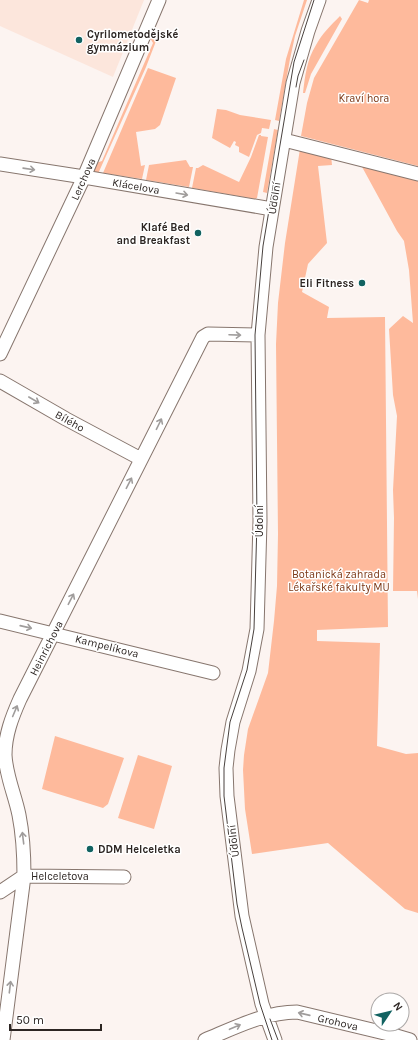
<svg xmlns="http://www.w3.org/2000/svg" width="418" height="1040" font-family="Karla,sans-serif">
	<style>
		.built { fill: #fce6dc }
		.green { fill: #feba9c }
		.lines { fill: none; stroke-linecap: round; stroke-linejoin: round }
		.minor-casing { stroke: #87766e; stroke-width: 15 }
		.minor { stroke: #fff; stroke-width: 13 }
		.tram { stroke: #48413e; stroke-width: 1 }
		.oneway { stroke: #a09d9c }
		.poi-dot { fill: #116261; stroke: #fff; stroke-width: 1.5 }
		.labels { text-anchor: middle; stroke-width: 3; stroke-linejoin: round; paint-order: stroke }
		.poi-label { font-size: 11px; font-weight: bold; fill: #2c2522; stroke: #fff; text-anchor: start }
		.park-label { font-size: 11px; fill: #7c3816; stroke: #fff }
		.street-label { font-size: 11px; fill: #2c2522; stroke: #fff }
	</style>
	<rect width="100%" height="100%" fill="#fcf4f1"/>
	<!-- built -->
	<path class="built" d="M0 0H144L113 77 0 26Z"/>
	<!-- green -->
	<path class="green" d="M304 0H307L295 36 290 59 279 121 275 120 286 59Z
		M359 0 368 3 369 0H418V166L301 136 307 103 314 78Z
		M340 16 342 19 311 74 305 93H303C305 76 307 59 316 45 322 34 331 25 340 16Z
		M153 32 156 33 158 36 146 67 97 176 93 172 96 163 102 161 153 43 150 38Z
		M148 68 176 78 160 125 155 129 136 132 141 166 145 165 142 179 103 173Z
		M217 109 226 110 240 115 271 120 269 129 262 128 261 133 257 135 249 157 239 152V147L235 145 236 142 234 141 230 148 212 138Z
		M274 129 278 130 267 193 263 192Z
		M259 135H261V136L268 137 257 198 255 199 192 188 196 168H198L203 165 239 182 251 157Z
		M300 149 331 155 332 165 318 166 327 243 308 264 302 292 329 307 327 318 385 317 388 627 317 630V641L380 643 377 746 406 754 418 753V913L405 909 328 843 252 854 245 809 243 770 244 755 248 729 268 673 274 621 277 586 278 534 276 344 278 303 285 243Z
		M186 160 190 167H193L189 187 146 180 149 165Z
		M361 165 418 180V599L417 591H393L394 518 393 490 397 416 393 395 389 329 403 316 413 323 409 270 404 241 397 231Z
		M55 736 124 758 108 804 103 808 42 789Z
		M138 755 172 766 154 829 118 818Z"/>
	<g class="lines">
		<defs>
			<path id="minor" d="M284 140 418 174
				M0 164 84 177 272 209
				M0 354 84 177 159 0
				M0 381 66 419 141 459
				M0 621 213 673
				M0 892 24 876 124 877
				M3 1040 24 876C24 856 23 835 19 815 15 795 6 776 5 755 5 735 12 717 20 699L203 337 208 334 258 335
				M205 1040C234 1028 265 1012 297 1012L393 1035 410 1040
				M275 1040 262 1004 242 916 227 796 226 768 228 750 233 722 249 671 257 629 260 521 258 335 266 247 293 83 308 31 319 0"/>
		</defs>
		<!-- minor casing -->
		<use href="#minor" class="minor-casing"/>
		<!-- minor -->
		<use href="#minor" class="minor"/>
		<!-- tram -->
		<path class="tram" d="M296 87 298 76 304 60
			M270 1019 278 1040
			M272 1040 260 1004 242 928 237 904 224 796V768L230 722 247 670 254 629 257 521 255 335 263 246 294 62 314 0"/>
	</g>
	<!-- one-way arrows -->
	<defs><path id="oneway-shaft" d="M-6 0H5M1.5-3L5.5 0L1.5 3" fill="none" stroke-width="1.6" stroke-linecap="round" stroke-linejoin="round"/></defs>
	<g class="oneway">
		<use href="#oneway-shaft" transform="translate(29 169) rotate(8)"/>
		<use href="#oneway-shaft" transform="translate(182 194) rotate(10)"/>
		<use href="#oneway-shaft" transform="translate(235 335) rotate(2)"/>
		<use href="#oneway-shaft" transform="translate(34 400) rotate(30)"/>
		<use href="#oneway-shaft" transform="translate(159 424) rotate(-64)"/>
		<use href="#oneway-shaft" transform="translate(129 483) rotate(-63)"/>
		<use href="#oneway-shaft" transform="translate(71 599) rotate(-63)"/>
		<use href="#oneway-shaft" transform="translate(26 627) rotate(13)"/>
		<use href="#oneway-shaft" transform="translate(15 711) rotate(-67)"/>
		<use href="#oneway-shaft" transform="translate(23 838) rotate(-97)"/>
		<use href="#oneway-shaft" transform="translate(10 987) rotate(-83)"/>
		<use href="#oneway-shaft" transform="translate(304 1014) rotate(-167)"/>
		<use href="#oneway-shaft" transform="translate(235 1027) rotate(-23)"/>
	</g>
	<!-- markers -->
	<g class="poi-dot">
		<circle cx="79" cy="40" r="4"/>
		<circle cx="198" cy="233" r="4"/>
		<circle cx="362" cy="283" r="4"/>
		<circle cx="90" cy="849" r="4"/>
	</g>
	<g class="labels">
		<!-- poi labels -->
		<g class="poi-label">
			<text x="87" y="38">Cyrilometodějské<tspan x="87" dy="13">gymnázium</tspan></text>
			<text x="190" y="231" text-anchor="end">Klafé Bed<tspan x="190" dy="13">and Breakfast</tspan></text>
			<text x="354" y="287" text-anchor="end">Eli Fitness</text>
			<text x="98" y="853">DDM Helceletka</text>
		</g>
		<!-- park labels -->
		<g class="park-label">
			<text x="364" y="102">Kraví hora</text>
			<text x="339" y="578">Botanická zahrada<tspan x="339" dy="13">Lékařské fakulty MU</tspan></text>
		</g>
		<!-- street labels -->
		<g class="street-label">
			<text transform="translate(83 179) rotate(-66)" y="4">Lerchova</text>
			<text transform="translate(136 186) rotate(10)" y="4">Klácelova</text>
			<text transform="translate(274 198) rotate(-81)" y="4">Údolní</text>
			<text transform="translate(70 421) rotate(29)" y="4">Bílého</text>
			<text transform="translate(259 521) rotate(-90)" y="4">Údolní</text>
			<text transform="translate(107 646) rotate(14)" y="4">Kampelíkova</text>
			<text transform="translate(46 648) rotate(-63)" y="4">Heinrichova</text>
			<text transform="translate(233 841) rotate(-97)" y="4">Údolní</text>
			<text x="60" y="880">Helceletova</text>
			<text transform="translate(338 1022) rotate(13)" y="4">Grohova</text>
		</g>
	</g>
	<!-- north arrow -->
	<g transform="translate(390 1012) rotate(55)"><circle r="19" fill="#ffffff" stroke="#aba8a7"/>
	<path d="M0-3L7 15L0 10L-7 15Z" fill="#116261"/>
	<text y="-6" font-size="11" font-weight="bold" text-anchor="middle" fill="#2c2522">N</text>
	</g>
	<!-- scale -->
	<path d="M10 1024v6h91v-6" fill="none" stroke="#2c2522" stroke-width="2"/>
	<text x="16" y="1024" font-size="12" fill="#2c2522" stroke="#ffffff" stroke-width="3" paint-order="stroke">50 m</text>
</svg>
